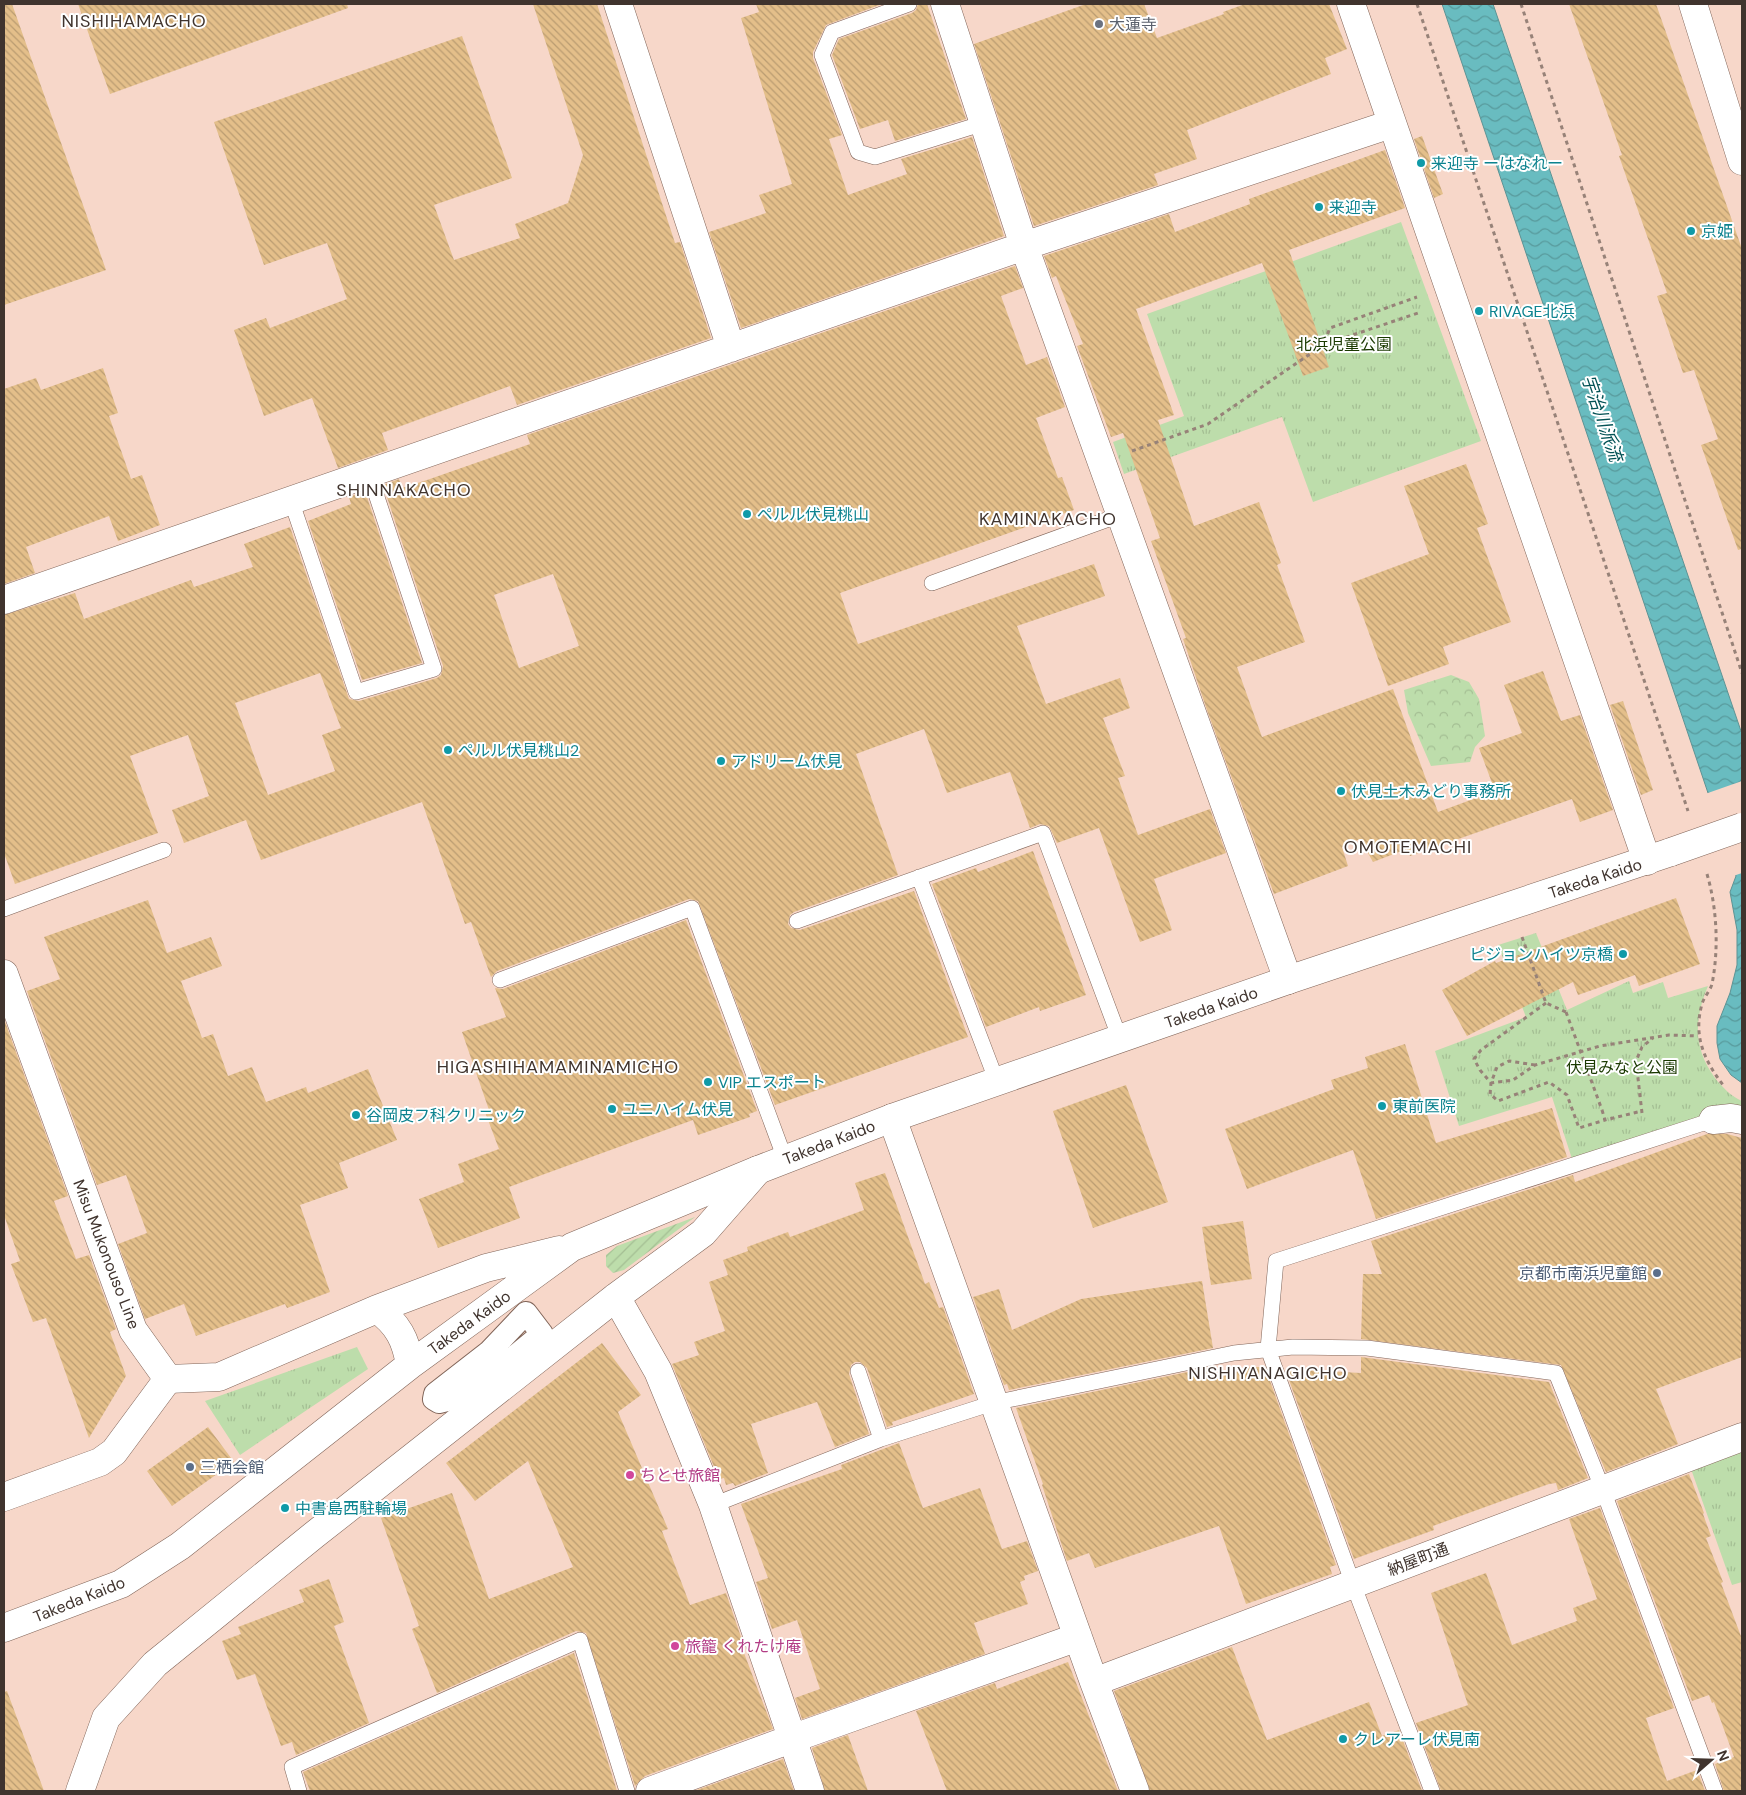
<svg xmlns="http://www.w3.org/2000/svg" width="1746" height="1795" font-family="'DM Sans','Noto Sans JP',sans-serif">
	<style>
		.forest { fill: url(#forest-crowns) }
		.park { fill: url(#park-tufts) }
		.garden { fill: url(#garden-furrows) }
		.water { fill: url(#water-waves); stroke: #5d9394 }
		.pier { fill: #f7d7c9 }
		.building { fill: url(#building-back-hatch); fill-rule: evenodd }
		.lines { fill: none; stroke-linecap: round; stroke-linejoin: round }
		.service-casing { stroke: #816559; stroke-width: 16 }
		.pedestrian-casing { stroke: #816559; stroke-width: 24 }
		.minor-casing { stroke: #816559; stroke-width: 29 }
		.secondary-casing { stroke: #816559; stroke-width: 29 }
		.path { stroke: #978278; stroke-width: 3; stroke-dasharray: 4 4; stroke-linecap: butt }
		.service { stroke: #fff; stroke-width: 15 }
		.pedestrian { stroke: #fff; stroke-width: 22 }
		.minor { stroke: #fff; stroke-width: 28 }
		.secondary { stroke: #fff; stroke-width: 28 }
		.secondary-bridge-casing { stroke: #816559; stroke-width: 29; stroke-linecap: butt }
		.path-bridge { stroke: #978278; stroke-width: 3; stroke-dasharray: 4 4; stroke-linecap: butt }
		.secondary-bridge { stroke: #fff; stroke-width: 28 }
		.worship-dot { fill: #6b7280; stroke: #fff; stroke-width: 2 }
		.culture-dot { fill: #0f9aa8; stroke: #fff; stroke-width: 2 }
		.service-dot { fill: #5c6f8a; stroke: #fff; stroke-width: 2 }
		.hotel-dot { fill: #d1479c; stroke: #fff; stroke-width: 2 }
		.labels { text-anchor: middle; stroke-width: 4; stroke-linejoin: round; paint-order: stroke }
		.worship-label { font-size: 16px; fill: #5b616d; stroke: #fff; text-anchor: start }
		.culture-label { font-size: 16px; fill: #0d838f; stroke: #fff; text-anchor: start }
		.park-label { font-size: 16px; fill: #1a3900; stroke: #fff }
		.street-label { font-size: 16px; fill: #40342e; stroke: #fff }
		.service-label { font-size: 16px; fill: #4e5e75; stroke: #fff; text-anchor: end }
		.hotel-label { font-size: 16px; fill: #b23c85; stroke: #fff; text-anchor: start }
		.neighbourhood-label { font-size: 18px; letter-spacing: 1px; fill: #40342e; stroke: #fff }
		.water-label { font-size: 18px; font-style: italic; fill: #035255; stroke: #fff }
	</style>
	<defs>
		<pattern id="forest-crowns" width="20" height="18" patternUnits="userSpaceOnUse" patternTransform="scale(1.25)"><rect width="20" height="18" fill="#bdddab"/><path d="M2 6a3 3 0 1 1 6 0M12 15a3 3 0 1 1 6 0" fill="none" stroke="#a4be93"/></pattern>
		<pattern id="park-tufts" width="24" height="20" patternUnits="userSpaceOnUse" patternTransform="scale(1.25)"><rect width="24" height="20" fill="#bdddab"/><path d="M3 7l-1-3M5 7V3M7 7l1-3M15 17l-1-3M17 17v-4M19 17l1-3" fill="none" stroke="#a4be93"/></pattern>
		<pattern id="garden-furrows" width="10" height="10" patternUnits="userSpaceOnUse" patternTransform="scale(1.25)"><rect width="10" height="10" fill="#bdddab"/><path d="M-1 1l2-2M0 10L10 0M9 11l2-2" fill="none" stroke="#a4be93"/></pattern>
		<pattern id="water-waves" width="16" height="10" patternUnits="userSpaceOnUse" patternTransform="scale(1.25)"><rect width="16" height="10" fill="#69bcc0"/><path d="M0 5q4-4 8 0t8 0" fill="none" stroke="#589a9c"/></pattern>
		<pattern id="building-back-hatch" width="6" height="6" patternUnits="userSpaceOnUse" patternTransform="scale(1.25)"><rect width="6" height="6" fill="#e4bf8a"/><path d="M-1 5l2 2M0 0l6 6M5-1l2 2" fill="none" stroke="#ba9c71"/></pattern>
	</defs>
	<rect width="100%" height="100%" fill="#f7d7c9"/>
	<!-- forest -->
	<path class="forest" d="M1451 675 1469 682 1479 699 1485 736 1475 747 1470 762 1431 766 1408 713 1404 690Z"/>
	<!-- park -->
	<path class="park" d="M1401 222 1481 441 1313 502 1282 417 1124 474 1113 442 1184 416 1147 314Z
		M1536 933 1567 1010 1629 981 1633 993 1663 982 1668 998 1708 986C1694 1019 1693 1048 1715 1078 1723 1088 1731 1096 1742 1101V1107L1573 1162 1552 1097 1459 1126 1435 1051 1526 1017 1498 945Z
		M357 1347 368 1369 240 1455 205 1401Z
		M1742 1451V1582L1732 1585 1691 1469Z"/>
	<!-- garden -->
	<path class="garden" d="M695 1217 624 1270 613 1273 606 1266V1255L617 1246Z"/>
	<!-- water -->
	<path class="water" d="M1442 4H1493L1742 734V1083L1731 1075 1720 1059 1717 1043V1026L1730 993 1737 965V930L1730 892 1736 876Z"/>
	<!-- pier -->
	<path class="pier" d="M1742 781V873L1733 876 1705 794Z"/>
	<!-- building -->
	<path class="building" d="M4 4H12L106 270 4 305Z
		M78 4H347L348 8 110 94Z
		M533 4H597L675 243 680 242 711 338 517 405 510 386 382 433 388 450 338 468 312 398 264 416 234 330 266 318 270 328 347 299 327 243 264 265 214 122 462 36 512 178 434 205 454 260 520 238 515 224 568 203 583 155Z
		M756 4H882L826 25 813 52V58L842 135 829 139 848 195 907 174 901 159 972 137 1004 236 741 328 709 232 766 213 759 195 792 184 741 18 759 12Z
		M918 4H927L966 119 895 141 888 120 860 129 832 55 839 39 912 13 916 10Z
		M1086 4H1144L1157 38 1224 14 1223 12 1245 4H1329L1347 49 1325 58 1331 74 1187 130 1197 159 1154 174 1158 185 1034 226 974 44Z
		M1569 4H1656L1742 249V549L1738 550 1701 445 1718 439 1694 370 1683 373 1657 296 1667 293 1619 156 1622 155Z
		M1422 136 1443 194 1434 198 1414 139Z
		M1385 150 1405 208 1289 250 1329 367 1303 376 1262 263 1136 309 1174 415 1158 420 1194 526 1259 502 1281 563 1277 565 1305 642 1237 667 1262 737 1393 689 1438 812 1495 791 1479 748 1522 733 1504 685 1543 671 1561 721 1580 715 1613 810 1580 822 1572 799 1410 856 1407 849 1373 862 1360 839 1342 847 1348 866 1274 894 1207 710 1183 639 1186 638 1151 541 1160 538 1123 433 1111 437 1077 346 1083 344 1056 276 1052 278 1044 256 1169 214 1175 232 1250 204 1249 199Z
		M1015 266 1023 288 1001 296 1026 365 1047 357 1065 407 1036 418 1058 478 1062 477 1074 510 840 593 858 644 1094 564 1105 596 1017 626 1046 704 1120 678 1130 708 1103 718 1125 776 1118 778 1138 835 1210 809 1226 853 1154 879 1172 930 1140 942 1099 828 1057 843 1049 826 1040 824 1030 828 1010 772 947 793 924 729 856 754 898 875 794 912 790 915 788 924 791 928 800 930 914 891 968 1037 775 1105 698 901 689 899 497 971 491 977 471 922 465 924 422 802 261 860 246 820 184 843 172 810 209 796 188 735 130 756 158 833 15 884 4 853V615L75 593 84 619 191 580 194 587 253 567 244 544 290 527 349 699 359 701 437 678 441 675 443 666 383 485 399 479 402 488 427 480 530 444 527 435ZM553 574 579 646 519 668 494 595ZM320 673 341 728 322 735 335 771 268 795 235 703Z
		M103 368 118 413 109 416 131 479 142 475 160 525 118 541 109 516 26 547 35 573 4 584V389L36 378 41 390Z
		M1466 464 1488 524 1477 528 1511 622 1443 647 1449 664 1388 686 1351 583 1429 554 1404 486Z
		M365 491 422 663 362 680 308 521 351 504 349 497Z
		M1623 701 1653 790 1641 795 1610 705Z
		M1033 851 1086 995 1040 1011 1039 1007 986 1027 932 884 976 868 978 872Z
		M1676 898 1700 964 1639 986 1635 975 1578 995 1573 982 1467 1036 1442 990 1495 961 1496 963Z
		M148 900 167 953 211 937 222 966 181 981 202 1038 213 1034 228 1076 252 1067 266 1102 306 1087 308 1093 368 1069 397 1140 339 1163 348 1188 300 1205 330 1292 287 1308 285 1304 196 1336 184 1304 145 1319 118 1244 147 1233 126 1175 97 1185 27 991 60 979 44 937Z
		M686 920 757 1111 749 1114 750 1117 698 1135 693 1120 509 1187 520 1218 438 1248 419 1199 464 1182 458 1164 499 1149 485 1112 489 1110 462 1032 506 1017 495 988 503 989Z
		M4 1019 68 1196 54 1201 76 1259 89 1255 116 1329 110 1332 126 1376 89 1438 46 1318 33 1322 11 1264 20 1261 4 1215Z
		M1405 1044 1436 1143 1552 1108 1567 1157 1376 1219 1353 1150 1247 1189 1225 1129 1334 1089 1331 1080 1368 1068 1365 1057Z
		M1126 1085 1168 1202 1093 1228 1053 1111Z
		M1707 1134H1727L1742 1138V1357L1656 1389 1678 1444 1606 1472 1561 1365 1361 1339 1363 1274H1382L1371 1241 1573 1175 1575 1182Z
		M885 1173 925 1284 929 1282 939 1308 943 1307 974 1394 892 1422 893 1425 887 1427 867 1368 860 1362H855L851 1365 849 1374 869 1434 835 1447 817 1402 751 1424 768 1473 735 1486 733 1483 726 1485 724 1478 719 1479 672 1364 699 1355 694 1342 725 1331 709 1282 728 1275 723 1260 748 1251 747 1247 788 1232 790 1237 864 1210 855 1183Z
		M1243 1221 1252 1279 1211 1285 1202 1227Z
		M1202 1281 1213 1348 1009 1390 1007 1384 1004 1385 973 1297 999 1289 1012 1330 1081 1299Z
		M602 1343 641 1395 618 1412 668 1529 662 1531 690 1605 726 1593 742 1640H739L773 1729 645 1776 635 1786 586 1633 576 1631 437 1693 412 1629 419 1626 381 1518 452 1493 489 1599 573 1567 528 1461 475 1501 446 1463Z
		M1361 1357 1549 1382 1588 1478 1558 1490 1556 1483 1549 1484 1433 1526 1434 1530 1354 1559 1285 1369 1361 1373Z
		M1216 1366 1218 1378 1250 1367H1265L1336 1565 1330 1567 1332 1574 1246 1604 1219 1526 1095 1568 1089 1553 1067 1561 1042 1485 1043 1484 1016 1408Z
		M208 1427 234 1462 172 1506 147 1471Z
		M899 1443 923 1508 980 1488 1002 1549 1027 1541 1038 1571 1024 1576 1025 1580 1020 1582 1028 1604 974 1623 985 1654 802 1719 795 1698 820 1689 797 1620 772 1629 756 1582 768 1578 741 1504 842 1469 841 1465Z
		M1689 1474 1704 1513 1703 1514 1711 1536 1706 1538 1723 1582 1721 1583 1742 1639V1791H1724L1715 1764 1734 1757 1714 1702 1712 1703 1709 1695 1692 1701 1617 1501Z
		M1600 1508 1674 1708 1646 1718 1667 1781 1697 1770 1705 1791H1441L1416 1723 1468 1705 1431 1593 1486 1573 1512 1645 1577 1621 1573 1608 1597 1599 1569 1519Z
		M329 1579 344 1622 334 1626 369 1723 296 1755 292 1742 281 1746 255 1674 237 1680 222 1641 241 1634 238 1627 304 1602 299 1590Z
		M1232 1647 1267 1740 1369 1702 1382 1736 1399 1730 1422 1791H1150L1114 1691Z
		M574 1653 617 1791H310L303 1772Z
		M1068 1662 1118 1791H947L916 1711 995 1683 997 1689Z
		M7 1691 44 1791H4V1692Z
		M848 1735 868 1791H825L812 1748Z
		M783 1759 794 1791H694Z"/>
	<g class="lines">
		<defs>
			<path id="service" d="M909 4 832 32 822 55 858 152 875 157 984 123
				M291 500 356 692 434 669 369 473
				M932 583 1120 515
				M919 877 997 1082
				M4 909 164 850
				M797 921 1043 833 1120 1039
				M500 980 692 908 785 1159
				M858 1371 881 1439
				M713 1505 881 1439 993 1403 1234 1353 1293 1347 1367 1348 1556 1373 1603 1490 1715 1791
				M299 1791 292 1767 580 1640 627 1791
				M1432 1791 1353 1584 1268 1349 1276 1261 1713 1120"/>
			<path id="pedestrian" d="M526 1313 542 1334 513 1358 498 1362 447 1400 439 1402 434 1399 435 1394 489 1352Z"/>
			<path id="minor" d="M618 4 731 348
				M945 4 1024 246 1288 980
				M1351 4 1647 861
				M1693 4 1742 161
				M4 600 1024 246 1391 124
				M892 1118 1094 1682 1135 1791
				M1713 1120 1731 1118 1742 1120
				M616 1297 658 1371 713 1505 810 1791
				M4 1497 100 1462 114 1452 168 1379
				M1094 1682 1742 1437
				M80 1791 106 1718 155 1664 314 1535 616 1297 703 1233 758 1170
				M650 1791 791 1739 1078 1637"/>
			<path id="secondary" d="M4 974 133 1330 168 1379 219 1377 377 1309 486 1268 559 1250
				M377 1309C398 1324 406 1340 410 1365
				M4 1628 121 1584 180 1546 410 1365 572 1247 758 1170 892 1118 1288 980 1671 852"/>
		</defs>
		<!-- service casing -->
		<use href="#service" class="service-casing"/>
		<!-- pedestrian casing -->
		<use href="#pedestrian" class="pedestrian-casing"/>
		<!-- minor casing -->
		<use href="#minor" class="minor-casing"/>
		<!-- secondary casing -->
		<use href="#secondary" class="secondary-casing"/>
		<!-- path -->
		<path class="path" d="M1417 4 1688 811
			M1521 4 1742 673
			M1323 345 1421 312
			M1132 451 1208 424 1323 345 1330 328 1417 297
			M1707 874C1717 908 1719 949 1712 984 1710 991 1704 997 1702 1004 1693 1036 1704 1060 1723 1085
			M1522 937 1546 1003 1566 1012
			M1546 1003 1481 1050 1474 1059 1480 1070 1491 1083 1490 1094 1498 1101 1549 1082 1567 1095 1579 1128 1605 1120
			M1535 1065 1509 1061 1497 1067 1491 1083 1513 1080 1535 1065 1600 1046 1669 1035 1698 1036
			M1602 1110 1605 1120 1642 1111
			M1642 1113 1636 1061 1642 1047 1653 1038"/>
		<!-- service -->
		<use href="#service" class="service"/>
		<!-- pedestrian -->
		<use href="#pedestrian" class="pedestrian"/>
		<!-- minor -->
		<use href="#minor" class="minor"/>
		<!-- secondary -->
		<use href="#secondary" class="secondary"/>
		<defs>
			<path id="secondary-bridge" d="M1671 852 1742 827"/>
		</defs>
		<!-- secondary-bridge casing -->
		<use href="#secondary-bridge" class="secondary-bridge-casing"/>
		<!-- path-bridge -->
		<path class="path-bridge" d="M1566 1012 1602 1110"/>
		<!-- secondary-bridge -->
		<use href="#secondary-bridge" class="secondary-bridge"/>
	</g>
	<!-- markers -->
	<circle class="worship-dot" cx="1099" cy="24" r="5"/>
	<g class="culture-dot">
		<circle cx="1421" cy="163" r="5"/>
		<circle cx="1319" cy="207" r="5"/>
		<circle cx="1691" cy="231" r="5"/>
		<circle cx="1479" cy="311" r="5"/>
		<circle cx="747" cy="514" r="5"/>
		<circle cx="448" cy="750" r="5"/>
		<circle cx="721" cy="761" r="5"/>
		<circle cx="1341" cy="791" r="5"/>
		<circle cx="1623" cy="954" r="5"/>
		<circle cx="708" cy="1082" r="5"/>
		<circle cx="1382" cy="1106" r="5"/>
		<circle cx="612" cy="1109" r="5"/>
		<circle cx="356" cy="1115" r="5"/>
		<circle cx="285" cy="1508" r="5"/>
		<circle cx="1343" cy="1739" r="5"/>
	</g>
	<g class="service-dot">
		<circle cx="1657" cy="1273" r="5"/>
		<circle cx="190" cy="1467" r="5"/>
	</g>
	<g class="hotel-dot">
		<circle cx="630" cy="1475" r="5"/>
		<circle cx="675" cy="1646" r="5"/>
	</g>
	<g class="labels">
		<!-- worship labels -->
		<g class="worship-label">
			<text x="1109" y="30">大蓮寺</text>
		</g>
		<!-- culture labels -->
		<g class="culture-label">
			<text x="1431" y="169">来迎寺 ーはなれー</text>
			<text x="1329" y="213">来迎寺</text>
			<text x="1701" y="237">京姫</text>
			<text x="1489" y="317">RIVAGE北浜</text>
			<text x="757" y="520">ペルル伏見桃山</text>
			<text x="458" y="756">ペルル伏見桃山2</text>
			<text x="731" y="767">アドリーム伏見</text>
			<text x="1351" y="797">伏見土木みどり事務所</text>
			<text x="1613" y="960" text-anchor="end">ピジョンハイツ京橋</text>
			<text x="718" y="1088">VIP エスポート</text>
			<text x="1392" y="1112">東前医院</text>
			<text x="622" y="1115">ユニハイム伏見</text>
			<text x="366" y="1121">谷岡皮フ科クリニック</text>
			<text x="295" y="1514">中書島西駐輪場</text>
			<text x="1353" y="1745">クレアーレ伏見南</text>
		</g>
		<!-- park labels -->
		<g class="park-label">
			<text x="1344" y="350">北浜児童公園</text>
			<text x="1622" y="1073">伏見みなと公園</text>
		</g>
		<!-- street labels -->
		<g class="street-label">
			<text transform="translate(1595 878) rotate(-18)" y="6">Takeda Kaido</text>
			<text transform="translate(1211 1007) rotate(-19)" y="6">Takeda Kaido</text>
			<text transform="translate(829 1142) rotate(-21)" y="6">Takeda Kaido</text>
			<text transform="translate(107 1254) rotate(69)" y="6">Misu Mukonouso Line</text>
			<text transform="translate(469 1322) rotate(-36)" y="6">Takeda Kaido</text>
			<text transform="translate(1418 1559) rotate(-21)" y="6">納屋町通</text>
			<text transform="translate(79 1599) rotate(-22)" y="6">Takeda Kaido</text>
		</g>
		<!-- service labels -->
		<g class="service-label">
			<text x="1647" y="1279">京都市南浜児童館</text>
			<text x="200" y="1473" text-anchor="start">三栖会館</text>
		</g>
		<!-- hotel labels -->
		<g class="hotel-label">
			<text x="640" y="1481">ちとせ旅館</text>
			<text x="685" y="1652">旅籠 くれたけ庵</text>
		</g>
		<!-- neighbourhood labels -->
		<g class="neighbourhood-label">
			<text x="134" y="27">NISHIHAMACHO</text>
			<text x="404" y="496">SHINNAKACHO</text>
			<text x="1048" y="525">KAMINAKACHO</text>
			<text x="1408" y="853">OMOTEMACHI</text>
			<text x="558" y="1073">HIGASHIHAMAMINAMICHO</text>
			<text x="1268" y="1379">NISHIYANAGICHO</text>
		</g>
		<!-- water labels -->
		<g class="water-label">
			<text transform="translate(1602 418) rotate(71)" y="6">宇治川派流</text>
		</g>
	</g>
	<!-- border -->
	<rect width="1746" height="1795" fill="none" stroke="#40342e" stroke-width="10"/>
	<!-- north arrow -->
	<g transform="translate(1711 1760) rotate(70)" stroke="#ffffff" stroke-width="4" paint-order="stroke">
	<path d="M0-4L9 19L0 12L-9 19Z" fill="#40342e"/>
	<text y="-8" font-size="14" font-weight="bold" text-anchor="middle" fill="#40342e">N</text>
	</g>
</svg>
